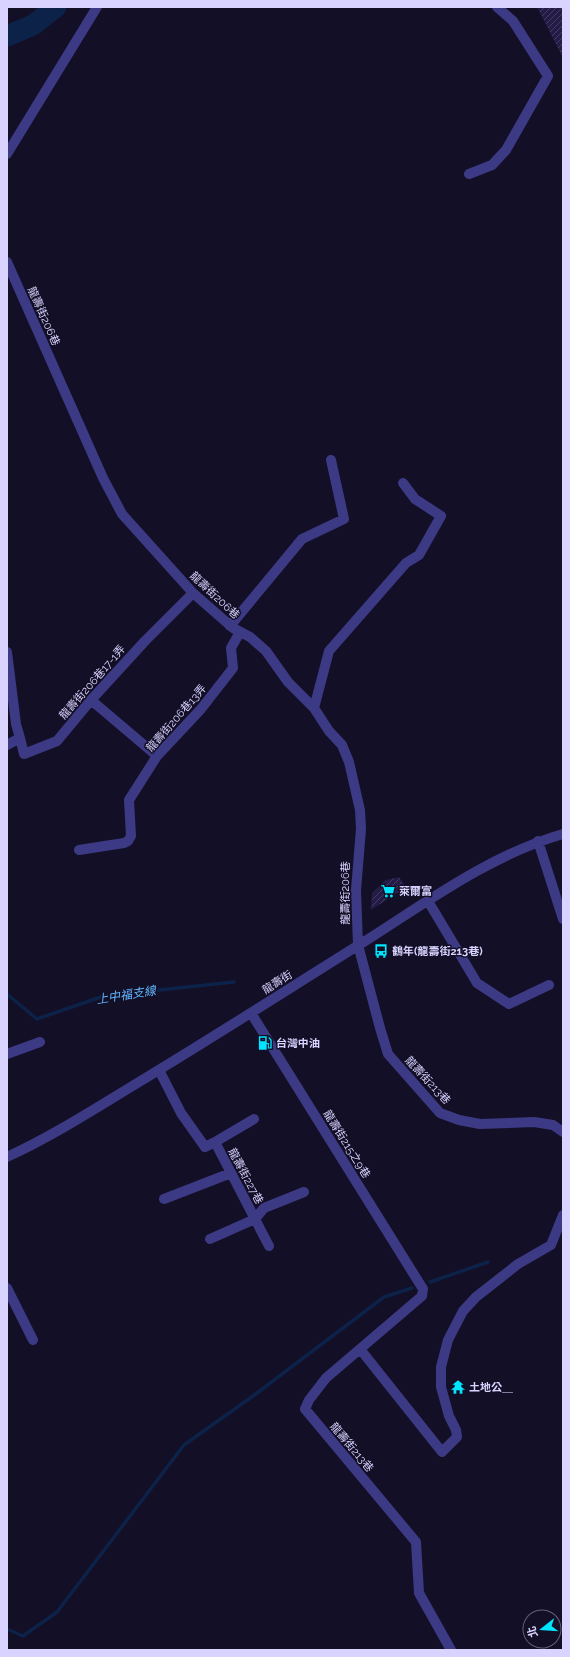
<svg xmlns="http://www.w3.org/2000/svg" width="570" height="1657" font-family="Raleway,'Noto Sans TC',sans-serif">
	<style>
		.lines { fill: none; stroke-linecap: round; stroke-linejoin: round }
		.stream { stroke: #0c2248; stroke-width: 3.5 }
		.river { stroke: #0c2248; stroke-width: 21 }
		.building { fill: url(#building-hatch) }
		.minor { stroke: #3d3a85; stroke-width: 10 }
		.labels { text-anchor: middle; stroke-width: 3; stroke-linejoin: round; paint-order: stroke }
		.street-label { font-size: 11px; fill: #d9d4ff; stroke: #130f26 }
		.poi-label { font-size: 11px; font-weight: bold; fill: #d9d4ff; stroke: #130f26; text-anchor: start }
		.water-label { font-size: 12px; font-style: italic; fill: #62b6ff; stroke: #130f26 }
	</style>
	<defs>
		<pattern id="building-hatch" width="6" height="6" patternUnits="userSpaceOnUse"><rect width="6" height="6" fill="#241b47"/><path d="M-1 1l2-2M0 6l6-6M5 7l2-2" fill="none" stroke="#433b63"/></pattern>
	</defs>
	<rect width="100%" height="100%" fill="#130f26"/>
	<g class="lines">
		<!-- stream -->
		<path class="stream" d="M7 994 37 1019 104 996 234 982
			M430 1282 488 1262
			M7 1629 23 1636 57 1612 184 1445 253 1396 384 1297 412 1288"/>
		<!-- river -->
		<path class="river" d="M7 36 33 25 56 7"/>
	</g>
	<!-- building -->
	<path class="building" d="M537 7H563V58Z
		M399 877 406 887 371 910 372 894 386 880Z"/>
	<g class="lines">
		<!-- minor -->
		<path class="minor" d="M7 154 97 7
			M469 174 492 165 506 150 548 76 513 21 497 7
			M7 262 103 478 122 514 193 593 233 628 250 637 266 651 288 682 314 708 329 731 342 745 349 762 360 810 361 829 356 890 358 945 380 1028 388 1054 440 1113 459 1120 480 1124 534 1122 553 1125 563 1132
			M230 626 302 539 344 519 331 460
			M7 652 16 724 20 738
			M91 700 157 756
			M314 708 329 651 406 563 419 555 441 516 415 499 403 483
			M7 745 20 738 24 754 57 741 91 700 145 641 193 593
			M538 841 563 919
			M79 850 124 843 128 841 131 836 129 800 157 756 201 709 233 668 231 648 240 632
			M428 901 477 983 509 1004 549 985
			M251 1013 423 1289 422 1296 326 1378 309 1400 305 1409 416 1542 419 1593 451 1650
			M7 1054 40 1042
			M159 1070 181 1113 205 1147 215 1142 269 1246
			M215 1142 254 1119
			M7 1157C53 1136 96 1108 139 1082 217 1035 293 986 370 938 431 899 493 854 563 834
			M164 1199 231 1173
			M210 1239 255 1219 264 1208 304 1192
			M7 1288 33 1340
			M360 1349 442 1452 457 1437 456 1430 449 1416 441 1387V1367L448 1340 463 1311 476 1297 518 1264 551 1245 563 1215"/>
	</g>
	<!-- icons -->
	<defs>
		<symbol id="supermarket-bare" viewBox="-9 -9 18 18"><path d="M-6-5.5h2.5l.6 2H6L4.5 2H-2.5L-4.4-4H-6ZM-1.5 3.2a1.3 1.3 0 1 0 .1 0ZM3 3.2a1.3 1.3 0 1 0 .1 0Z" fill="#00e5ff" stroke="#130f26" stroke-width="2.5" paint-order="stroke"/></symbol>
		<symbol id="bus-bare" viewBox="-9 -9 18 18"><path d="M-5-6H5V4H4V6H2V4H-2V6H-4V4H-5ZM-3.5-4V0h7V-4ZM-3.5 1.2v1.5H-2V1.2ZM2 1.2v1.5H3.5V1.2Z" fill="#00e5ff" stroke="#130f26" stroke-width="2.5" paint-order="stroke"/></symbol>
		<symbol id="fuel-bare" viewBox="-9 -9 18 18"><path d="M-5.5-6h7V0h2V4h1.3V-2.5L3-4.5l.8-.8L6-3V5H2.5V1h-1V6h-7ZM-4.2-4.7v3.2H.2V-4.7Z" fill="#00e5ff" stroke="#130f26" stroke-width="2.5" paint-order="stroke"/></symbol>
		<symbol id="temple-bare" viewBox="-9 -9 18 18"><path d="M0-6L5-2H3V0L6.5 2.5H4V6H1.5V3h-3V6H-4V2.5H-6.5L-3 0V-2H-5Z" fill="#00e5ff" stroke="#130f26" stroke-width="2.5" paint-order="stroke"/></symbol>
	</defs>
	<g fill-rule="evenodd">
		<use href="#supermarket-bare" x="378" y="881" width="20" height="20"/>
		<use href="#bus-bare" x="371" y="941" width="20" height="20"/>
		<use href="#fuel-bare" x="255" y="1033" width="20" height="20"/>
		<use href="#temple-bare" x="448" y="1377" width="20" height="20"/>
	</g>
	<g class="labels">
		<!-- street labels -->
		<g class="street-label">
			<text transform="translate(44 316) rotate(66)" y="4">龍壽街206巷</text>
			<text transform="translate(215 595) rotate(43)" y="4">龍壽街206巷</text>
			<text transform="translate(92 682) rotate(-49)" y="4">龍壽街206巷17-1弄</text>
			<text transform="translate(176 718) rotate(-49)" y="4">龍壽街206巷13弄</text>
			<text transform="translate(345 893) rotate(-90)" y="4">龍壽街206巷</text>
			<text transform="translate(277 982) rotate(-32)" y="4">龍壽街</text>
			<text transform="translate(428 1080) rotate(47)" y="4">龍壽街213巷</text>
			<text transform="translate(347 1144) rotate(58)" y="4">龍壽街215之9巷</text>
			<text transform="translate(246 1176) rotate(62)" y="4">龍壽街227巷</text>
			<text transform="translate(352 1447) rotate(50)" y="4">龍壽街213巷</text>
		</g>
		<!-- poi labels -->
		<g class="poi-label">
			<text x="399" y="895">萊爾富</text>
			<text x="392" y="955">鶴年(龍壽街213巷)</text>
			<text x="276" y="1047">台灣中油</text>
			<text x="469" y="1391">土地公＿</text>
		</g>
		<!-- water labels -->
		<g class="water-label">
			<text transform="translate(126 995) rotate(-9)" y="4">上中福支線</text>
		</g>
	</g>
	<!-- border -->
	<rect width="570" height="1657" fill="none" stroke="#d9d4ff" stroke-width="16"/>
	<!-- north arrow -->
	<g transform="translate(542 1629) rotate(253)"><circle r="19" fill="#130f26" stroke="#625e7d"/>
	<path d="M0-3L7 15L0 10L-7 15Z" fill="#00e5ff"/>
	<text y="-6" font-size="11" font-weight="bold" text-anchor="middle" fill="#d9d4ff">北</text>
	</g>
</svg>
